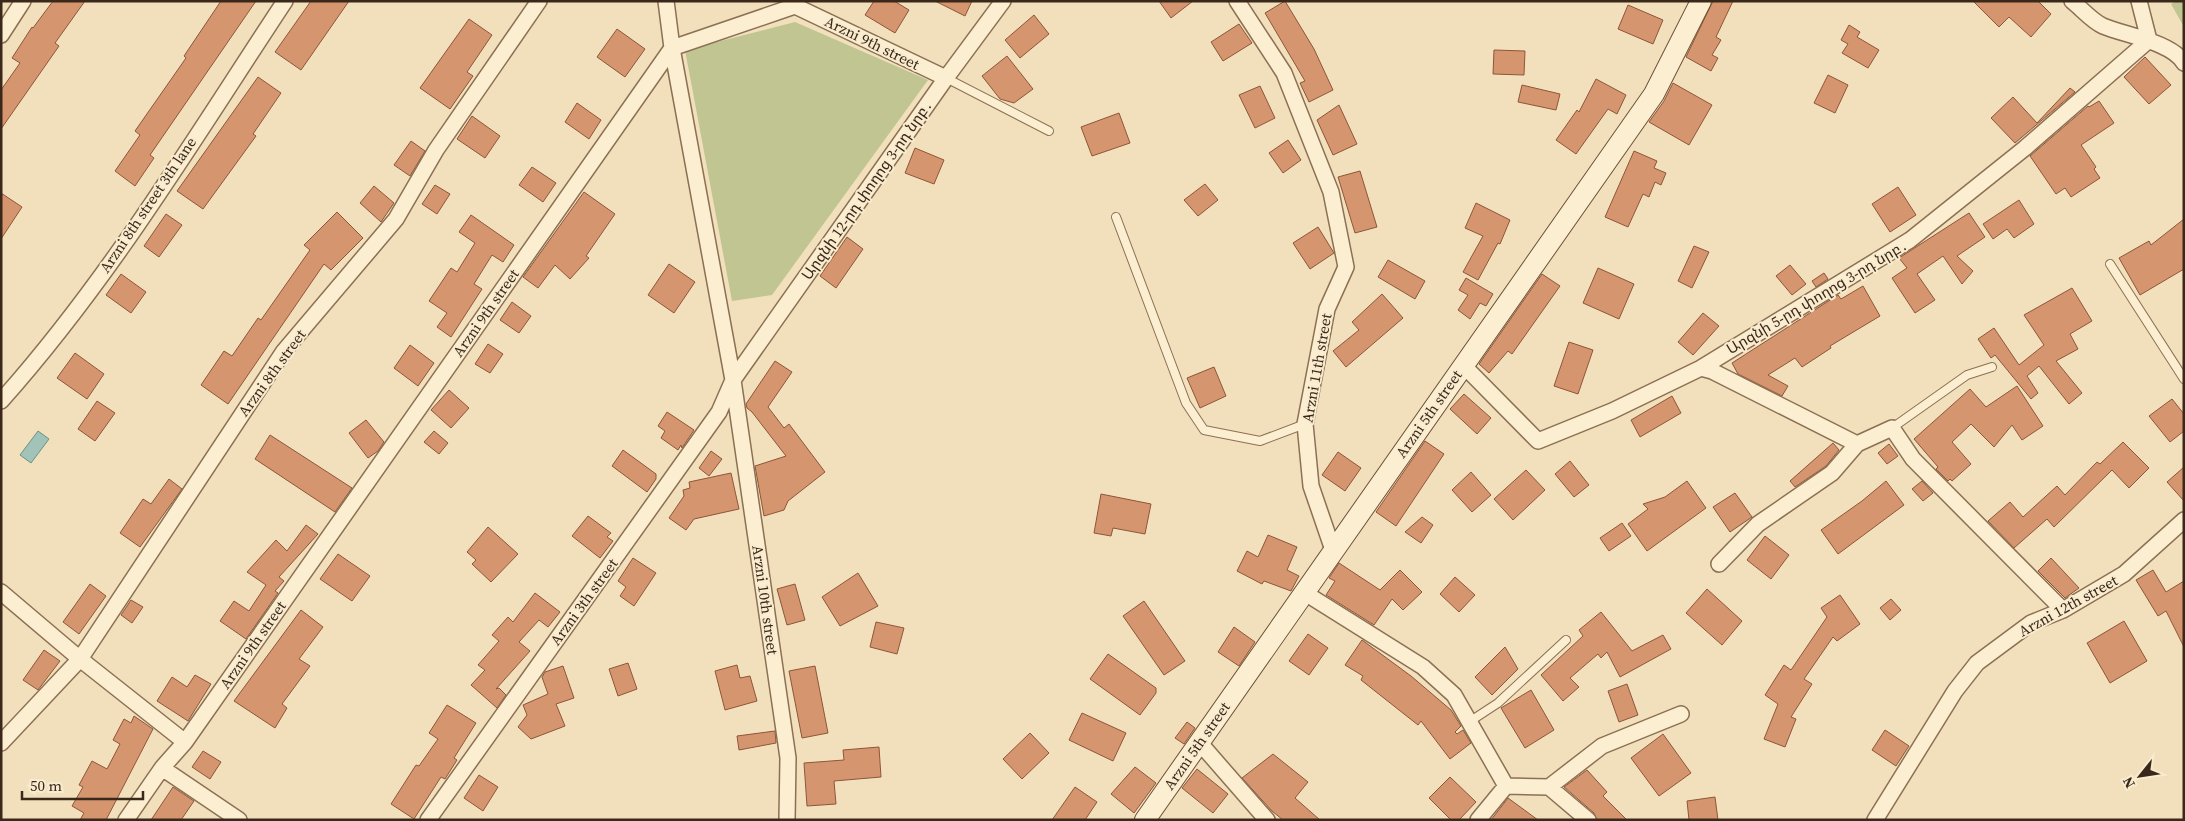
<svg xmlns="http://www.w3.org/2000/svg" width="2185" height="821" font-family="'Source Serif 4','Noto Sans Armenian',serif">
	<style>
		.cemetery { fill: #c1c591 }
		.water { fill: #a1c3b8; stroke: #689286 }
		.building { fill: #d5956f; stroke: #8e5638 }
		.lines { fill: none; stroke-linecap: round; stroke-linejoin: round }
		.lane-casing { stroke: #8c7054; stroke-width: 10 }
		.street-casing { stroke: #8c7054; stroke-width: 18 }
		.secondary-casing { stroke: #6e5138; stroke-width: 22 }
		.lane { stroke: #fceed1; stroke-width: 8 }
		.street { stroke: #fceed1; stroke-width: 15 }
		.secondary { stroke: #fceed1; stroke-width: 20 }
		.labels { text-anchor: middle; stroke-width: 4; stroke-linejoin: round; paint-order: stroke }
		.street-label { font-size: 15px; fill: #3a281b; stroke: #f9ebce }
	</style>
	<rect width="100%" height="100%" fill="#f2e0bd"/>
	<!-- cemetery -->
	<path class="cemetery" d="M2176 1H2184V27L2171 4Z
		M795 22 928 80 772 295 732 301 685 50Z"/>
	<!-- water -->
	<path class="water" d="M38 431 49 439 31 463 20 455Z"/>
	<!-- building -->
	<path class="building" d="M53 1H85L55 43 59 46 1 129V90L20 63 12 58 32 27 33 28Z
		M221 1H256L150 155 154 158 135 186 115 171 140 135 135 131 186 58 184 56Z
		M311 1H349L301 70 275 52Z
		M874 1H894L909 10 895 33 865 15Z
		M935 1H972L965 16Z
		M1159 1H1193L1171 18Z
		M1285 1 1314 49 1333 90 1309 102 1300 83 1305 81 1265 13Z
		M1713 1H1733L1716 37 1721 40 1712 55 1718 58 1711 71 1686 57Z
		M1973 1H2038L2051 14 2031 37 2009 17 1999 27Z
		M1628 5 1663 20 1653 44 1618 29Z
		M1034 15 1049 34 1020 58 1005 40Z
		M469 19 492 35 467 72 473 76 450 109 420 88Z
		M1239 24 1252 43 1223 61 1211 42Z
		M1849 25 1860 32 1857 37 1879 50 1868 68 1842 53 1848 44 1841 40Z
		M617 29 645 49 625 77 597 57Z
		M1494 50 1525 51 1524 75 1493 74Z
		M1007 56 1033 89 1014 103 1000 99 982 76Z
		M2145 57 2171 85 2149 104 2124 77Z
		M1828 75 1848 85 1835 113 1814 103Z
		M258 77 281 93 253 134 256 136 203 209 177 191Z
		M1596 79 1626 95 1617 114 1608 109 1576 154 1556 140 1577 110 1579 112Z
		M1673 83 1712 105 1689 145 1649 122 1664 101Z
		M1522 85 1560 94 1556 110 1518 102Z
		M1260 86 1275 118 1255 128 1239 95Z
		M2070 88 2075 92 2015 143 1991 118 2013 97 2037 123Z
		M2099 101 2114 123 2081 145 2096 167 2094 169 2100 178 2071 197 2065 188 2056 194 2030 156 2088 106 2089 107Z
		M577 103 601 120 589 139 565 122Z
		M1339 105 1357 144 1333 155 1317 120Z
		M1119 113 1130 143 1092 156 1081 127Z
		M472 116 500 136 485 158 457 139Z
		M1288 140 1301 160 1283 173 1269 153Z
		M411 141 425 151 410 176 394 165Z
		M915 148 944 160 934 184 905 173Z
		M1634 151 1657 161 1654 168 1666 173 1661 185 1655 182 1649 197 1643 194 1628 227 1605 217Z
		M532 167 556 183 543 202 519 185Z
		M1360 171 1377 227 1355 233 1338 177Z
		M1205 184 1218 200 1198 216 1184 200Z
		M435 185 450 194 437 214 422 204Z
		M374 186 394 203 381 222 360 203Z
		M1898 187 1916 215 1890 232 1872 204Z
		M584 192 615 214 586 256 589 258 570 279 555 265 538 288 523 277Z
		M1 193 22 207 1 239Z
		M2019 200 2034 224 2014 238 2007 229 1993 239 1983 224Z
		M1476 203 1510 220 1500 244 1498 243 1478 280 1463 272 1483 236 1465 228Z
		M337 212 363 238 331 270 324 264 228 404 201 385 224 351 232 356 258 318 261 320 310 250 304 245Z
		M1969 213 1985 237 1957 256 1973 271 1962 284 1943 256 1917 274 1935 300 1915 313 1892 278 1907 268 1899 258Z
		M166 214 182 225 159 257 144 246Z
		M471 215 514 245 503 262 492 255 474 284 482 289 451 337 437 327 447 313 429 301 451 268 457 272 475 243 459 232Z
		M2184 219V269L2140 295 2119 258 2149 241 2151 245Z
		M1318 227 1334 253 1310 269 1293 243Z
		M847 237 863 249 836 288 820 276Z
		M1694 246 1709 252 1692 288 1678 281Z
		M1388 260 1425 281 1415 299 1378 277Z
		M669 264 695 282 674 313 648 295Z
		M1790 265 1806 284 1792 295 1776 276Z
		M1598 268 1634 284 1619 319 1583 303Z
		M1824 273 1828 279 1816 287 1812 281Z
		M121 274 146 292 131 313 106 295Z
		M1542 274 1560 286 1512 354 1508 351 1489 373 1479 364Z
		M1466 278 1493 294 1486 306 1480 303 1470 319 1458 310 1468 295 1459 290Z
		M1863 286 1880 316 1830 346 1831 348 1802 367 1795 358 1768 375 1788 386 1782 396 1738 374 1732 363 1838 295 1841 299Z
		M2072 288 2092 321 2070 334 2078 349 2056 361 2082 393 2069 404 2039 366 2027 376 2038 393 2031 399 1995 355 1991 358 1978 339 1994 328 2019 365 2044 345 2024 315Z
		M1382 294 1403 318 1346 367 1333 351 1359 330 1352 322Z
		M512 302 531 316 519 333 500 320Z
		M1703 313 1719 326 1693 355 1678 342Z
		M1569 342 1593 350 1578 394 1554 386Z
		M488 344 503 354 490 373 475 364Z
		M410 345 434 363 418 386 394 368Z
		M75 353 104 374 87 399 57 378Z
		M775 361 792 372 768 407 784 428 789 424 825 472 788 501 784 510 764 516 755 466 786 456 752 412 747 408 746 404Z
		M1214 367 1226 396 1200 408 1187 378Z
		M2017 386 2043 426 2022 440 2012 425 1994 447 1971 424 1952 442 1971 464 1952 481 1950 479 1948 481 1936 469 1938 467 1914 439 1970 389 1986 407Z
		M449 390 469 408 451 428 431 410Z
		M1464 394 1491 418 1477 434 1450 409Z
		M1672 396 1681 413 1640 437 1631 420Z
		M2172 399 2184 414V431L2170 442 2149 416Z
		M97 401 115 413 95 441 78 429Z
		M667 412 694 430 682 448 681 445 678 450 661 438 665 431 658 426Z
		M366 420 384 442 378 451 368 458 349 433Z
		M434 431 448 443 439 454 424 442Z
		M270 435 352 488 335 512 255 459Z
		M1425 441 1444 454 1396 526 1376 512Z
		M2123 442 2149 468 2129 488 2112 470 2054 527 2047 519 2014 548 1988 521 2010 502 2023 517 2057 486 2065 495 2097 462 2100 464Z
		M1833 443 1839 450 1826 466 1795 487 1790 481Z
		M1889 444 1898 456 1887 464 1878 453Z
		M623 450 656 474V479L647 492 612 466Z
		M711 451 722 459 709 476 699 468Z
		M1338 452 1361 468 1345 491 1322 475Z
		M1570 461 1589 485 1574 497 1555 474Z
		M2184 467V501L2167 482Z
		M1526 470 1545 490 1513 520 1494 499Z
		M1471 472 1491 495 1472 512 1452 490Z
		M731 473 739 509 694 519 686 530 669 518 684 496 683 490 690 488 689 482Z
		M169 479 182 489 140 547 120 533 143 499 151 504Z
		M1687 481 1706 508 1647 551 1628 524 1648 509 1643 504 1665 497Z
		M1886 481 1904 505 1838 554 1821 530 1862 501Z
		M1922 481 1933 493 1923 501 1912 489Z
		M1735 493 1752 517 1730 532 1713 507Z
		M1101 494 1151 504 1145 534 1113 528 1111 536 1094 533Z
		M588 516 611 533 607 537 613 541 600 558 572 536Z
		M1422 517 1433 525 1421 543 1405 532Z
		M1622 523 1631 536 1609 551 1600 538Z
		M306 525 318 534 279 577 284 581 275 591 278 593 246 639 220 621 234 601 249 611 266 585 247 572 276 540 287 551Z
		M488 527 518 554 491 582 472 564 476 560 467 552Z
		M1268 535 1297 547 1287 570 1299 576 1291 591 1264 581 1262 584 1237 571 1247 551 1258 557Z
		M1765 536 1789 555 1771 579 1747 560Z
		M338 554 370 576 352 601 320 579Z
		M633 558 656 573 634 606 620 596 626 587 618 581Z
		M2051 558 2079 588 2065 598 2038 571Z
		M1339 563 1380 590 1400 570 1422 592 1403 610 1392 599 1374 625 1326 595 1335 581 1329 578Z
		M2153 570 2166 592 2184 581V647L2166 611 2158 616 2136 580Z
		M858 573 878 606 840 626 822 597Z
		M1455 577 1475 595 1459 612 1440 594Z
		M90 584 106 596 79 634 63 622Z
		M795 584 805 620 787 625 777 589Z
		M1707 589 1742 621 1722 645 1686 613Z
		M535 593 560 612 548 627 539 620 519 642 530 651 496 689 499 688 506 695 497 708 471 685 485 670 478 665 499 641 492 635 508 617 513 622Z
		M1840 595 1860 624 1837 641 1833 637 1804 679 1812 684 1791 717 1796 719 1785 747 1764 739 1778 704 1765 695 1784 665 1791 670 1827 617 1821 608Z
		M1891 599 1901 610 1890 620 1880 608Z
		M131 600 143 607 132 623 121 615Z
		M1144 601 1185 661 1164 675 1123 616Z
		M301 610 323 627 299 659 310 666 282 704 287 708 275 728 234 701Z
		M1601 612 1632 651 1663 635 1671 649 1620 677 1607 652 1601 658 1598 654 1570 678 1579 687 1563 701 1541 675 1583 636 1579 630Z
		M2124 621 2147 661 2110 683 2087 643Z
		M876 622 904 628 897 654 870 647Z
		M1234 627 1255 642 1239 666 1218 652Z
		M1308 634 1328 648 1309 675 1289 661Z
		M1362 640 1411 676 1451 710 1461 726 1455 732 1457 734 1463 730 1471 743 1450 759 1421 721 1418 725 1361 680 1363 676 1345 665Z
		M1505 647 1518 669 1492 695 1475 677Z
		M44 650 60 661 38 690 23 680Z
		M1108 654 1156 688V693L1140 715 1090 679Z
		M628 663 637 689 618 696 609 669Z
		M737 665 740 678 750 676 757 701 725 710 715 671Z
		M563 666 574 698 556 704 565 726 531 739 518 727 527 715 523 705 548 694 542 677 545 672Z
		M815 666 828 733 802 738 789 671Z
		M195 675 211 684 188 721 157 701 172 677 187 687Z
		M1627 684 1638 715 1619 722 1608 691Z
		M1531 690 1554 730 1525 748 1501 708Z
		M447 705 476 723 454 758 457 760 445 779 441 777 414 819 391 804 416 765 419 766 438 739 429 733Z
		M1082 713 1126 733 1113 761 1069 740Z
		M134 716 153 729 106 820H80L84 813 72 806 83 787 79 785 92 761 107 769 120 744 113 740 124 719 131 723Z
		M1187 722 1195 728 1184 744 1175 738Z
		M1885 730 1909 746 1896 766 1872 750Z
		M775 731 776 743 739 750 737 736Z
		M1030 733 1049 753 1022 779 1003 759Z
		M1663 734 1691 773 1659 796 1631 758Z
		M879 747 881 777 834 781 836 804 807 806 804 763 844 760 843 750Z
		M203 751 221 762 210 779 192 767Z
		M1273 754 1308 782 1295 798 1320 820H1283L1272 811 1242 778Z
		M1135 767 1156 783 1134 813 1111 794Z
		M1197 769 1228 794 1213 813 1182 788Z
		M1587 770 1607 792 1603 796 1627 820H1597L1594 813 1564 787Z
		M479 775 498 787 483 811 464 798Z
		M1450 777 1476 802 1459 820H1451L1429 798Z
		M173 787 194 801 181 820H151Z
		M1075 787 1097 802 1085 820H1052Z
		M1715 797 1718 820H1689L1687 801Z
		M1508 798 1538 820H1491Z"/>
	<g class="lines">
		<defs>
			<path id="lane" d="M946 78 1049 131
				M1116 217 1186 403 1204 430 1260 441 1305 424
				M2110 264 2184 379
				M1892 428 1967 375 1992 367
				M1469 722 1498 703 1566 640"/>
			<path id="street" d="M666 1 672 48 733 380 788 758 787 820
				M1237 1 1284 73 1331 192 1346 267 1327 309 1305 424 1311 486 1333 550
				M2072 1C2082 9 2092 21 2103 26 2124 35 2172 42 2184 63
				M2139 1 2149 40
				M1 35 23 1
				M1463 365 1538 441 1612 411 1701 368 1910 240 2025 148 2149 40
				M1701 368 1712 371 1857 444 1892 428 1913 459 2063 610
				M1 401C110 279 195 137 285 1
				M1719 564 1758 524 1832 473 1857 444
				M1 592 80 659 185 742
				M1305 593 1423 667 1454 695 1506 786
				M1199 742 1267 820
				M1 743 80 659 284 351 396 219 436 150 539 1
				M162 768 239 820
				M1549 787 1602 746 1681 714
				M126 820 162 768 185 742 672 48 795 6 946 78
				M428 820 719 412 733 380 946 78 1003 1
				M1478 820 1506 786 1549 787 1588 820
				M1875 820 1955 691 1977 663 2031 623 2063 610 2124 574 2184 520"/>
			<path id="secondary" d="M1145 820 1654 94 1701 1"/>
		</defs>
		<!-- lane casing -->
		<use href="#lane" class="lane-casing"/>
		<!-- street casing -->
		<use href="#street" class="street-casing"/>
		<!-- secondary casing -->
		<use href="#secondary" class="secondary-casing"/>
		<!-- lane -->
		<use href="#lane" class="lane"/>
		<!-- street -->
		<use href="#street" class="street"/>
		<!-- secondary -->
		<use href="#secondary" class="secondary"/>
	</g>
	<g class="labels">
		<!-- street labels -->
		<g class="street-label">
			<text transform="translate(872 43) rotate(26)" y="5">Arzni 9th street</text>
			<text transform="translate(867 190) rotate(-55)" y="5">Արզնի 12-րդ փողոց 3-րդ նրբ․</text>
			<text transform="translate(148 205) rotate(-56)" y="5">Arzni 8th street 3th lane</text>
			<text transform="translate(1817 297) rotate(-31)" y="5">Արզնի 5-րդ փողոց 3-րդ նրբ․</text>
			<text transform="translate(486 313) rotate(-55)" y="5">Arzni 9th street</text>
			<text transform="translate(1317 368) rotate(-80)" y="5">Arzni 11th street</text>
			<text transform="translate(272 373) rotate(-54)" y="5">Arzni 8th street</text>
			<text transform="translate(1429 414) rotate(-55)" y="5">Arzni 5th street</text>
			<text transform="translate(765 600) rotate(82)" y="5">Arzni 10th street</text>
			<text transform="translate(584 602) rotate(-54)" y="5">Arzni 3th street</text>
			<text transform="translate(2068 606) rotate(-29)" y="5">Arzni 12th street</text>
			<text transform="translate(253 645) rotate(-55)" y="5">Arzni 9th street</text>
			<text transform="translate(1197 746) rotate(-55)" y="5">Arzni 5th street</text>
		</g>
	</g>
	<!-- border -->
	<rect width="2185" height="821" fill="none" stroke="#3a281b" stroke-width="5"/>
	<!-- north arrow -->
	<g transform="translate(2140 776) rotate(240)" stroke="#f9ebce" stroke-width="4" paint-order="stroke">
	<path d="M0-4L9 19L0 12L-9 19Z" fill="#3a281b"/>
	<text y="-8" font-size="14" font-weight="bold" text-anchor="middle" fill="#3a281b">N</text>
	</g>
	<!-- scale -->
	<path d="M22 791v8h121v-8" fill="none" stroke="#3a281b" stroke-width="2.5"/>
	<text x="30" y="791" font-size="15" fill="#3a281b" stroke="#f9ebce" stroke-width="4" paint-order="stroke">50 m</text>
</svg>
